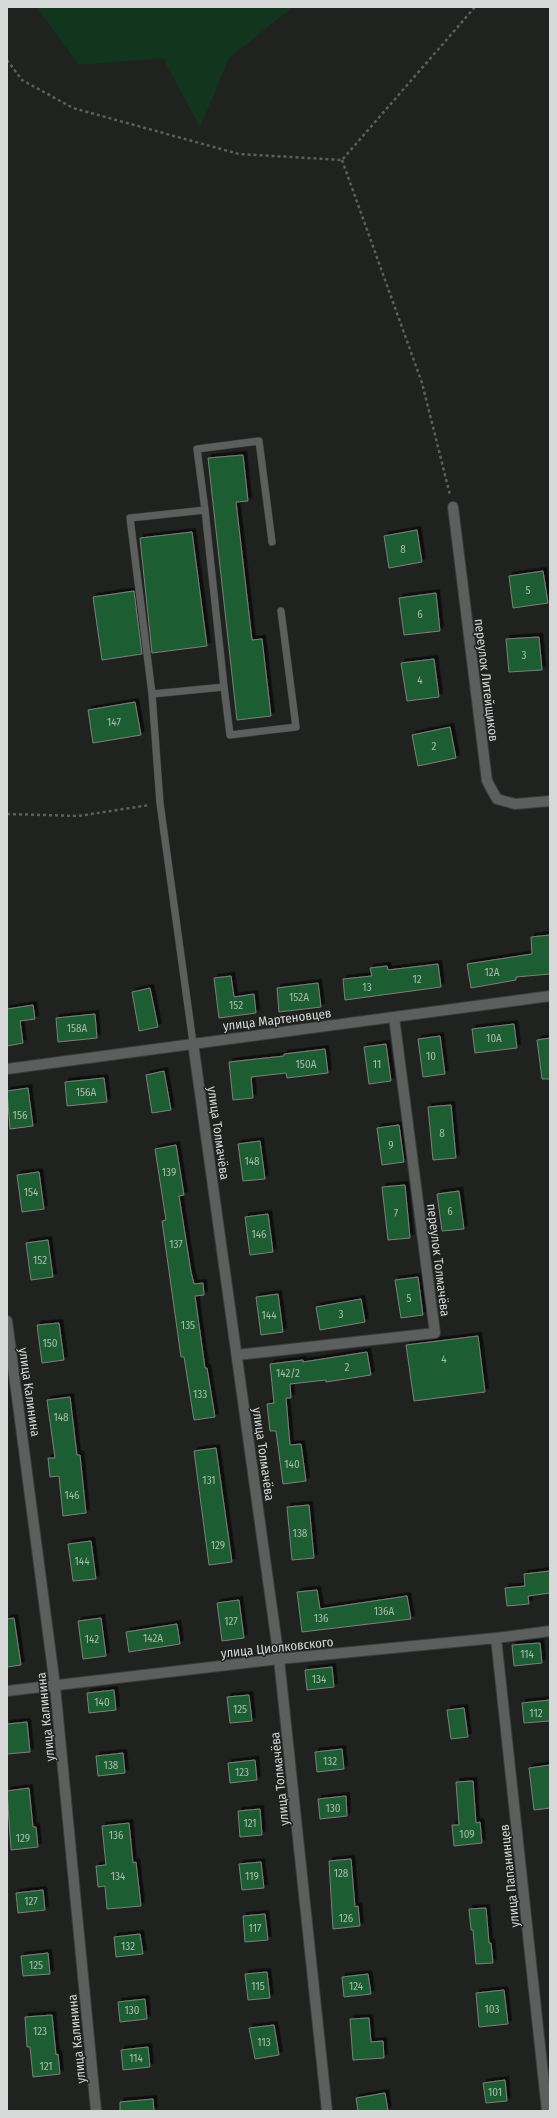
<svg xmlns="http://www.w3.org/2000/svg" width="557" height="2118" font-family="'Fira Sans Condensed',sans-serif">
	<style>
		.green { fill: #12361d }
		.building { fill: #1f5d32; stroke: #7c7f7c; filter: url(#shadow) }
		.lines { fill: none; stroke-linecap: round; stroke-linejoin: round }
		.lane-casing { stroke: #3a3d3b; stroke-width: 8 }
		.street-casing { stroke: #3a3d3b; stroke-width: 12 }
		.secondary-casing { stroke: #3a3d3b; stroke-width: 12 }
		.path { stroke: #5d5f5d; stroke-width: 2.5; stroke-dasharray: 3 3; stroke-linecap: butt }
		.lane { stroke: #5c5f5d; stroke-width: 7 }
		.street { stroke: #5c5f5d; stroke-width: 10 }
		.secondary { stroke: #5c5f5d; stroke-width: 10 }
		.labels { text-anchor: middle; stroke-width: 3; stroke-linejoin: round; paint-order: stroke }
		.number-label { font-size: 11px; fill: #a9baae }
		.street-label { font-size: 13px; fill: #d7d9d8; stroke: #202220 }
	</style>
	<defs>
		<filter id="shadow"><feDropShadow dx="3.5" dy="-3.5" stdDeviation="0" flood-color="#0009"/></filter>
	</defs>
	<rect width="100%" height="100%" fill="#202220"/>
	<!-- green -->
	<path class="green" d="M37 7H293L229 58 200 127 163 58 79 65Z"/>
	<!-- building -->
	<path class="building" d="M243 455 248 501 236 502 252 640 262 639 271 716 237 720 208 458Z
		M417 530 422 562 389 568 384 536Z
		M192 532 207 646 152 653 140 538Z
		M543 571 548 603 513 608 509 576Z
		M134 591 142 654 102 660 93 597Z
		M436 593 440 631 404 635 399 598Z
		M539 637 542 670 509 672 506 639Z
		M434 659 439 697 407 701 401 663Z
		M135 702 141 735 93 743 88 710Z
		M450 727 456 758 418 766 412 735Z
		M550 935V974L516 977V980L471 988 467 964 532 954 531 937Z
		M438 964 441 987 345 1000 343 979 372 976 370 968 387 966 388 970Z
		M231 976 234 997 254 994 256 1013 219 1018 214 978Z
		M318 983 321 1007 279 1012 277 988Z
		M150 988 158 1027 139 1031 132 992Z
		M33 1005 35 1019 20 1021 23 1043 7 1046V1009Z
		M95 1014 97 1038 58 1042 56 1018Z
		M514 1024 517 1048 475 1053 472 1029Z
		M440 1036 445 1074 423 1077 418 1039Z
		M550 1038V1079H542L537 1040Z
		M386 1044 391 1081 369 1084 364 1047Z
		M325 1049 328 1073 287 1078 286 1073 251 1077 253 1098 233 1100 229 1062 284 1056V1054Z
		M164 1071 171 1110 152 1113 146 1075Z
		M104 1078 107 1102 67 1106 65 1082Z
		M28 1088 33 1126 10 1129 7 1091Z
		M451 1105 456 1158 433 1160 428 1107Z
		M399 1125 404 1162 382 1165 377 1128Z
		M260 1141 265 1179 243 1181 238 1144Z
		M176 1145 184 1195 179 1196 191 1272 194 1284 203 1283 204 1295 195 1296 205 1368H207L215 1417 194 1420 184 1357H181L162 1221 166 1220 155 1149Z
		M39 1172 44 1209 22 1212 17 1175Z
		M405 1185 410 1238 388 1240 382 1187Z
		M459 1191 464 1229 442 1231 437 1194Z
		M268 1214 273 1252 250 1255 245 1217Z
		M48 1240 53 1277 31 1280 26 1243Z
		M418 1277 423 1315 401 1318 395 1280Z
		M278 1294 283 1332 261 1335 256 1297Z
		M361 1299 365 1322 320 1330 316 1307Z
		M59 1323 64 1360 42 1363 37 1325Z
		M478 1336 485 1392 414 1401 406 1345Z
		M367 1352 371 1375 326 1382V1380L290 1384 291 1398H286L290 1445 301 1444 306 1481 283 1484 276 1431H270L267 1404 274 1403 270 1364 303 1360V1362Z
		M70 1397 77 1455H80L86 1513 63 1516 59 1476 50 1477 48 1458H55L47 1400Z
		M216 1448 232 1562 209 1565 194 1451Z
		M309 1505 314 1558 292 1560 287 1507Z
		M91 1541 96 1579 73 1581 68 1544Z
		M550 1571V1593L528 1596 529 1604 507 1606 505 1588 525 1586 524 1574Z
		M317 1590 320 1609 407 1596 411 1619 302 1632 297 1592Z
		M239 1600 244 1638 222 1641 217 1603Z
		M14 1618 21 1665 7 1667V1619Z
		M101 1618 106 1656 83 1659 78 1621Z
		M177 1624 180 1644 129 1652 126 1632Z
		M540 1643 542 1663 514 1666 512 1645Z
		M332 1667 334 1687 307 1690 305 1670Z
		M114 1690 116 1710 89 1713 87 1693Z
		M249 1695 252 1721 230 1723 227 1697Z
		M550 1700V1721L524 1723 522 1703Z
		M464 1708 468 1737 451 1739 447 1710Z
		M27 1722 30 1752 7 1754V1724Z
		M342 1749 344 1769 317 1772 315 1752Z
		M123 1753 125 1773 98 1776 96 1756Z
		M255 1760 257 1780 230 1783 228 1763Z
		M550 1765V1808L534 1810 529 1768Z
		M473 1781 476 1823 480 1822 482 1843 454 1846 452 1825H459L456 1782Z
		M29 1788 33 1827H36L38 1847 11 1850 7 1791Z
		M346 1796 347 1816 320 1819 318 1799Z
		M260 1809 262 1835 240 1837 238 1811Z
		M129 1823 133 1863 136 1862 141 1906 107 1909 105 1886 98 1887 96 1866 106 1865 102 1826Z
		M351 1859 355 1907 358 1906 360 1926 333 1929 329 1861Z
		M261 1862 264 1888 242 1890 239 1864Z
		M43 1890 45 1910 18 1913 16 1893Z
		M486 1908 489 1943H491L493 1963 476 1964 473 1930H471L469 1909Z
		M265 1914 268 1940 245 1942 243 1916Z
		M140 1934 143 1954 116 1957 114 1937Z
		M48 1953 50 1974 23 1976 21 1956Z
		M267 1972 270 1998 248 2000 245 1974Z
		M368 1974 371 1994 344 1997 342 1977Z
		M504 1990 508 2024 479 2027 476 1993Z
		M145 1999 147 2019 120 2022 118 2002Z
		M52 2015 56 2055 58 2054 60 2074 33 2077 30 2047H27L25 2017Z
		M369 2018 371 2042 383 2041 384 2058 353 2060 350 2019Z
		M274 2025 279 2055 255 2059 249 2028Z
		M148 2047 150 2067 123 2070 121 2050Z
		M505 2080 507 2101 486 2103 483 2083Z
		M385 2093 388 2111H358L356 2098Z
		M153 2099 154 2111H120V2102Z"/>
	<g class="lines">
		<defs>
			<path id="lane" d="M205 510 197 449 259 441 272 542
				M224 687 230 735 296 727 281 611
				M152 694 224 687 205 510 130 518 152 694 160 803 193 1043"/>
			<path id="street" d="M453 507 487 781 497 799 515 804 550 801
				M7 1321 55 1686 96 2111
				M237 1355 435 1333 394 1017
				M496 1638 547 2111
				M279 1659 327 2111"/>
			<path id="secondary" d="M193 1043 279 1659
				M7 1069 550 996
				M7 1691 279 1659 496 1638 550 1631"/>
		</defs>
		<!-- lane casing -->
		<use href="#lane" class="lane-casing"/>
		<!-- street casing -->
		<use href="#street" class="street-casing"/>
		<!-- secondary casing -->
		<use href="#secondary" class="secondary-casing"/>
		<!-- path -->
		<path class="path" d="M7 60 22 80 73 108 239 154 342 160 475 7
			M342 160 422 383 450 495
			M7 814 78 816 150 805"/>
		<!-- lane -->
		<use href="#lane" class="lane"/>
		<!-- street -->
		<use href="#street" class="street"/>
		<!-- secondary -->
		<use href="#secondary" class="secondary"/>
	</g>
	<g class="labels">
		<!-- number labels -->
		<g class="number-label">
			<text x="403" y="553">8</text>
			<text x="528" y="594">5</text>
			<text x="420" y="618">6</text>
			<text x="524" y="659">3</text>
			<text x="420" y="684">4</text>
			<text x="114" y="726">147</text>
			<text x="434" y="750">2</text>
			<text x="492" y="976">12А</text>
			<text x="417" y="983">12</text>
			<text x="367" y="991">13</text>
			<text x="299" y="1001">152А</text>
			<text x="236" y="1009">152</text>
			<text x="77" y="1032">158А</text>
			<text x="494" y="1042">10А</text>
			<text x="431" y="1060">10</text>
			<text x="306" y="1068">150А</text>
			<text x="377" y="1068">11</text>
			<text x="86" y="1096">156А</text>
			<text x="20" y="1119">156</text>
			<text x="442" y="1137">8</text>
			<text x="391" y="1149">9</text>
			<text x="252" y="1165">148</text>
			<text x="169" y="1176">139</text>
			<text x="31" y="1196">154</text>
			<text x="450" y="1215">6</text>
			<text x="396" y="1217">7</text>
			<text x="259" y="1238">146</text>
			<text x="176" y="1248">137</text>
			<text x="40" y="1264">152</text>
			<text x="409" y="1302">5</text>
			<text x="341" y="1318">3</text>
			<text x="269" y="1319">144</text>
			<text x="188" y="1329">135</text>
			<text x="50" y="1347">150</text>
			<text x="444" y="1363">4</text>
			<text x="347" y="1371">2</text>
			<text x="288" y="1377">142/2</text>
			<text x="200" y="1398">133</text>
			<text x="61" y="1421">148</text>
			<text x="292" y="1468">140</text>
			<text x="209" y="1484">131</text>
			<text x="72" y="1499">146</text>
			<text x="300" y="1537">138</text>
			<text x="218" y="1549">129</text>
			<text x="82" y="1565">144</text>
			<text x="384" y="1615">136А</text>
			<text x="321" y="1622">136</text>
			<text x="231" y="1625">127</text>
			<text x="153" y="1642">142А</text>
			<text x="92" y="1643">142</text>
			<text x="527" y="1658">114</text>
			<text x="319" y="1683">134</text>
			<text x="102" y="1706">140</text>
			<text x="240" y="1713">125</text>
			<text x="536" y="1717">112</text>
			<text x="330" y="1765">132</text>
			<text x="111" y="1769">138</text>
			<text x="242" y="1776">123</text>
			<text x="333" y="1812">130</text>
			<text x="250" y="1827">121</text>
			<text x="467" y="1838">109</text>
			<text x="116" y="1839">136</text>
			<text x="23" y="1842">129</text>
			<text x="341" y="1877">128</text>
			<text x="118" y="1880">134</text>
			<text x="252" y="1880">119</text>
			<text x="31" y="1905">127</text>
			<text x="346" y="1922">126</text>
			<text x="255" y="1932">117</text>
			<text x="128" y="1950">132</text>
			<text x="36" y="1969">125</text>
			<text x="258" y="1990">115</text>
			<text x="356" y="1990">124</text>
			<text x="492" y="2013">103</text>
			<text x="132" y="2014">130</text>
			<text x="40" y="2035">123</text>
			<text x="264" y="2046">113</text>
			<text x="136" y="2062">114</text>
			<text x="46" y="2070">121</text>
			<text x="495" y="2096">101</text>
		</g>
		<!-- street labels -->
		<g class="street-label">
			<text transform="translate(487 680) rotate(83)" y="5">переулок Литейщиков</text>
			<text transform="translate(277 1019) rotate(-7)" y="5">улица Мартеновцев</text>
			<text transform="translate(219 1133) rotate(82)" y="5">улица Толмачёва</text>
			<text transform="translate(439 1260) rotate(83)" y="5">переулок Толмачёва</text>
			<text transform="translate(30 1392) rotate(82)" y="5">улица Калинина</text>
			<text transform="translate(264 1454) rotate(82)" y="5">улица Толмачёва</text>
			<text transform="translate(277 1647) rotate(-6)" y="5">улица Циолковского</text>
			<text transform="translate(45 1717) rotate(-96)" y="5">улица Калинина</text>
			<text transform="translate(279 1779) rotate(-96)" y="5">улица Толмачёва</text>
			<text transform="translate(509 1876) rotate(-96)" y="5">улица Папанинцев</text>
			<text transform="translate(76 2039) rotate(-96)" y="5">улица Калинина</text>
		</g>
	</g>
	<!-- border -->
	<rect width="557" height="2118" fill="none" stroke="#d7d9d8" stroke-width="16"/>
</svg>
